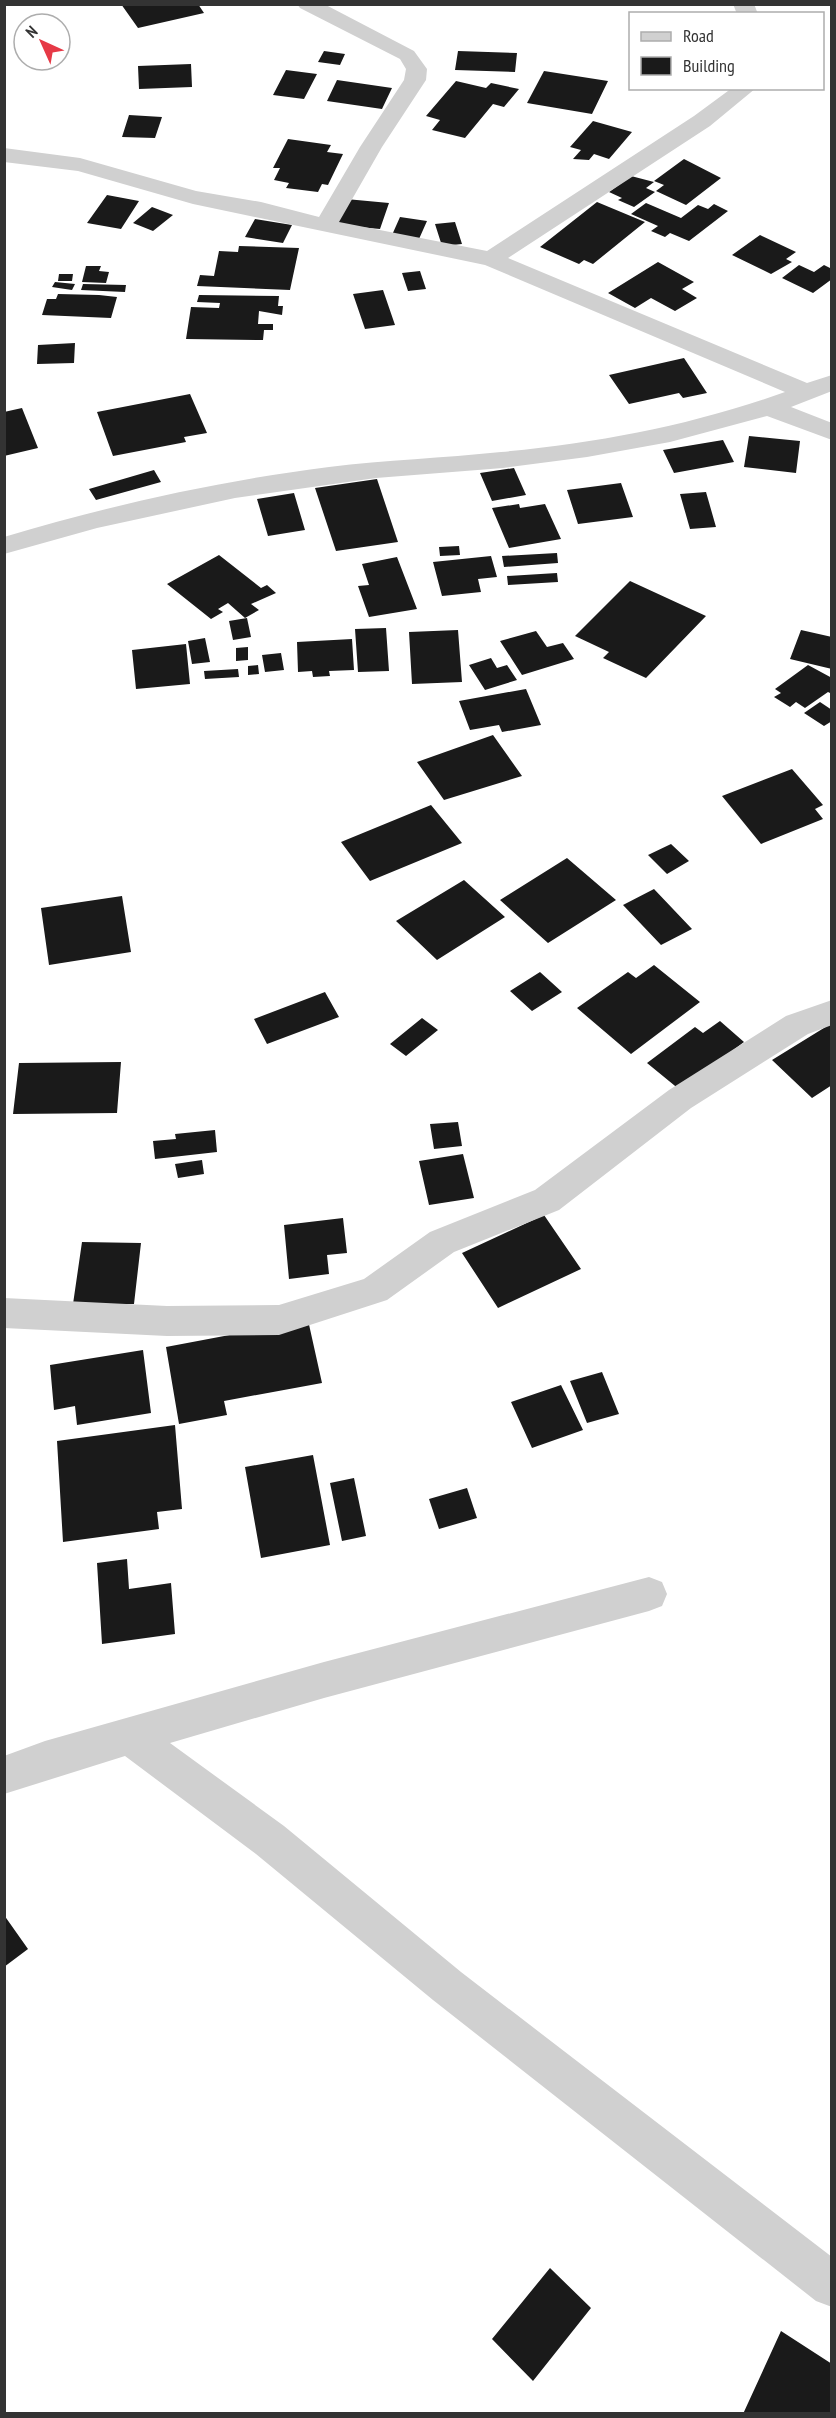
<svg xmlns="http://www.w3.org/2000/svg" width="836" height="2418" font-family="'PT Sans Narrow',sans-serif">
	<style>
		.building { fill: #1a1a1a }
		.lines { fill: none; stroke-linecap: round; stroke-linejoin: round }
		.street { fill: #d0d0d0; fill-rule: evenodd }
	</style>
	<rect width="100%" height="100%" fill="#fff"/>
	<!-- building -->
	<path class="building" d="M121 4H198L204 13 138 28Z
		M324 51 345 54 340 65 318 62Z
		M458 51 517 53 515 72 455 70Z
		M191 64 192 87 139 89 138 66Z
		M286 70 317 74 304 99 273 95Z
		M544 71 608 81 592 114 527 103Z
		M337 80 392 88 382 109 327 101Z
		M456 81 486 88 491 83 519 89 504 107 493 104 465 138 432 130 440 120 426 116Z
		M129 115 162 117 155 138 122 137Z
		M593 121 632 132 609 159 594 154 589 160 573 159 581 150 570 147Z
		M288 139 331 145 327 152 343 154 328 185 322 184 318 192 286 188 289 183 274 180 280 168H273Z
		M684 159 721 178 686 205 656 191 664 185 654 181Z
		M631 176 654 182 646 188 655 192 634 207 618 200 622 198 609 192Z
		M107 195 139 201 121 229 87 223Z
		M346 199 389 203 380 229 336 225Z
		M597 202 645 222 593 264 584 260 579 264 540 247Z
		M646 203 681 218 698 205 708 209 714 204 728 211 689 241 670 233 665 237 651 231 658 226 631 214Z
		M152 207 173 215 153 231 133 223Z
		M400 217 427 221 419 239 392 235Z
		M255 219 292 225 283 243 245 237Z
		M455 222 462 244 442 246 435 224Z
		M760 235 796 252 786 259 792 262 771 274 732 255Z
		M239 246 299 248 290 290 197 286 200 275 214 276 219 251 238 252Z
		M658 262 694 282 682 289 697 298 675 311 651 298 635 308 608 293Z
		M799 265 814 272 824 265 832 269V279L813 293 782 278Z
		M86 266H101L99 271 109 272 106 283 82 282Z
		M420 271 426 289 408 291 402 273Z
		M59 274H73L72 281H58Z
		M55 282 75 284 72 290 52 287Z
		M83 284 126 285 125 292 81 290Z
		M383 290 395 325 365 329 353 294Z
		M58 294 99 295 117 297 111 318 42 315 47 299H56Z
		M199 295 279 296 278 306H283L282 315 259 311 258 324H273V330H264L263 340 186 339 191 307 219 308 220 303 197 302Z
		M75 343 74 363 37 364 38 345Z
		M684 358 707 393 683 398 679 393 629 404 609 375Z
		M190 394 207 433 184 437 186 442 113 456 97 412Z
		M22 408 38 448 4 456V412Z
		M749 436 800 441 796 473 744 467Z
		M723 440 734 462 674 473 663 450Z
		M514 468 526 495 492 501 480 473Z
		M154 470 161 482 96 500 89 489Z
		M377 479 398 542 336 551 315 488Z
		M621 483 633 517 578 524 567 490Z
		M706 492 716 527 690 529 680 494Z
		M294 493 305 530 268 536 257 499Z
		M519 504 520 508 545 504 561 539 509 548 492 508Z
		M459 546 460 555 440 556 439 547Z
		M557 553 558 563 504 567 502 556Z
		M219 555 261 588 267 585 276 593 251 604 259 610 245 618 228 603 218 609 223 612 211 619 167 584Z
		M491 556 497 577 478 579 481 592 442 596 433 562Z
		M397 557 417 609 369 617 358 586 369 585 362 564Z
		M557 573 558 582 508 585 507 576Z
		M630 581 706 616 646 678 603 658 609 652 575 636Z
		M247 618 251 637 233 640 229 621Z
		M386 628 389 671 358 672 355 629Z
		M458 630 462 682 412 684 409 632Z
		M801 630 832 637V669L790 659Z
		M536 631 547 647 563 643 574 659 522 675 500 641Z
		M205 638 210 662 192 664 188 641Z
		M352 639 354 670 329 671 330 676 313 677 312 671 298 672 297 642Z
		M186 644 190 684 136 689 132 650Z
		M248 647V660L236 661V648Z
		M281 653 284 670 265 672 262 655Z
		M491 658 497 668 507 665 517 680 485 690 469 665Z
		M258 665 259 674 248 675V666Z
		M808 665 832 678V694L828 692 805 708 796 702 790 707 774 697 781 693 775 689Z
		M238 669 239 677 205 679 204 671Z
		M526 689 541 725 502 732 499 725 470 730 459 701Z
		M820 702 832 710V721L824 726 804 713Z
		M493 735 522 776 444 800 417 762Z
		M792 769 823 805 815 809 823 819 761 844 722 796Z
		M431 805 462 843 370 881 341 842Z
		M671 844 689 861 667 874 648 855Z
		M567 858 616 900 548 943 500 900Z
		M464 880 505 917 437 960 396 921Z
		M654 889 692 929 661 945 623 905Z
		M122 896 131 952 49 965 41 908Z
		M654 965 700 1002 631 1054 577 1008 628 972 636 978Z
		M540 972 562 992 532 1011 510 991Z
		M325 992 339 1017 267 1044 254 1019Z
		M422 1018 438 1030 406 1056 390 1044Z
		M720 1021 744 1042 680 1090 647 1063 695 1027 703 1033Z
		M832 1023V1085L812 1098 772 1060Z
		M121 1062 117 1113 13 1114 19 1063Z
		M458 1122 462 1146 434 1149 430 1124Z
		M215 1130 217 1152 155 1159 153 1141 176 1139 175 1134Z
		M463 1154 474 1198 429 1205 419 1161Z
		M202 1160 204 1174 178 1178 175 1164Z
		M544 1215 581 1269 498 1308 462 1253Z
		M343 1218 347 1253 327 1255 329 1274 289 1279 284 1225Z
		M82 1242 141 1243 134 1304H73Z
		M308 1320 322 1383 224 1401 227 1415 179 1424 166 1347Z
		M143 1350 151 1413 77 1425 75 1406 54 1410 50 1365Z
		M602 1372 619 1414 587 1423 570 1381Z
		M561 1385 583 1430 532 1448 511 1402Z
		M175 1425 182 1509 157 1512 159 1529 63 1542 57 1441Z
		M313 1455 330 1545 261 1558 245 1467Z
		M354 1478 366 1536 342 1541 330 1483Z
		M467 1488 477 1518 439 1529 429 1499Z
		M127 1559 129 1589 171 1583 175 1634 102 1644 97 1563Z
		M4 1915 28 1949 4 1967Z
		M550 2268 591 2308 533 2381 492 2339Z
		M781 2331 832 2364V2414H743Z"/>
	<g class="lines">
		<!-- street -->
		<path class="street" d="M297 4H324L414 51 427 69 426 80 382 147 339 222 487 251 694 116 732 88H756L710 126 508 258 807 383 832 375V391L791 407 832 423V440L767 416 670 442 587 457 503 468 376 478 235 498 97 528 4 554V537C111 505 219 481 329 467 386 460 443 458 501 452 598 443 693 425 785 392L485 265 193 204 78 171 4 162V148L80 158 196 191 261 202 319 217 360 147 404 80 406 69 400 59 300 8Z
			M733 4H754L758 14H737Z
			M832 1000V1025L808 1034 691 1108 559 1210 454 1252 387 1300 279 1335 167 1336 4 1328V1298L167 1306 279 1305 364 1279 430 1232 535 1190 669 1090 786 1016Z
			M649 1577 662 1582 667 1594 662 1606 649 1611 324 1698 170 1743 284 1826 461 1972 832 2257V2307L816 2301 433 2000 256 1854 125 1756 4 1794V1756L45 1741 324 1662Z"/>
	</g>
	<!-- border -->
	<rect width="836" height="2418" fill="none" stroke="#333333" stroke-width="12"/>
	<!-- legend -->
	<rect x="629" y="12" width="195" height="78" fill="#ffffff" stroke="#adadad" stroke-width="1.5"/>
	<rect x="641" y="32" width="30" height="9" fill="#d0d0d0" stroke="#adadad" stroke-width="1.5"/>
	<text x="683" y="42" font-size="18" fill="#333333">Road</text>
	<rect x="641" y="57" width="30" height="18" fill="#1a1a1a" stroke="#adadad" stroke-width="1.5"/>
	<text x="683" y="72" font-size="18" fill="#333333">Building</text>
	<!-- north arrow -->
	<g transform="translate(42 42) rotate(315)"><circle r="28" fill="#ffffff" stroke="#adadad" stroke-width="1.5"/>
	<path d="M0-4.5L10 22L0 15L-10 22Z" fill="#e63946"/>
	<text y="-9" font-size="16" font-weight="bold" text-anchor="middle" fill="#333333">N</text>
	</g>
</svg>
